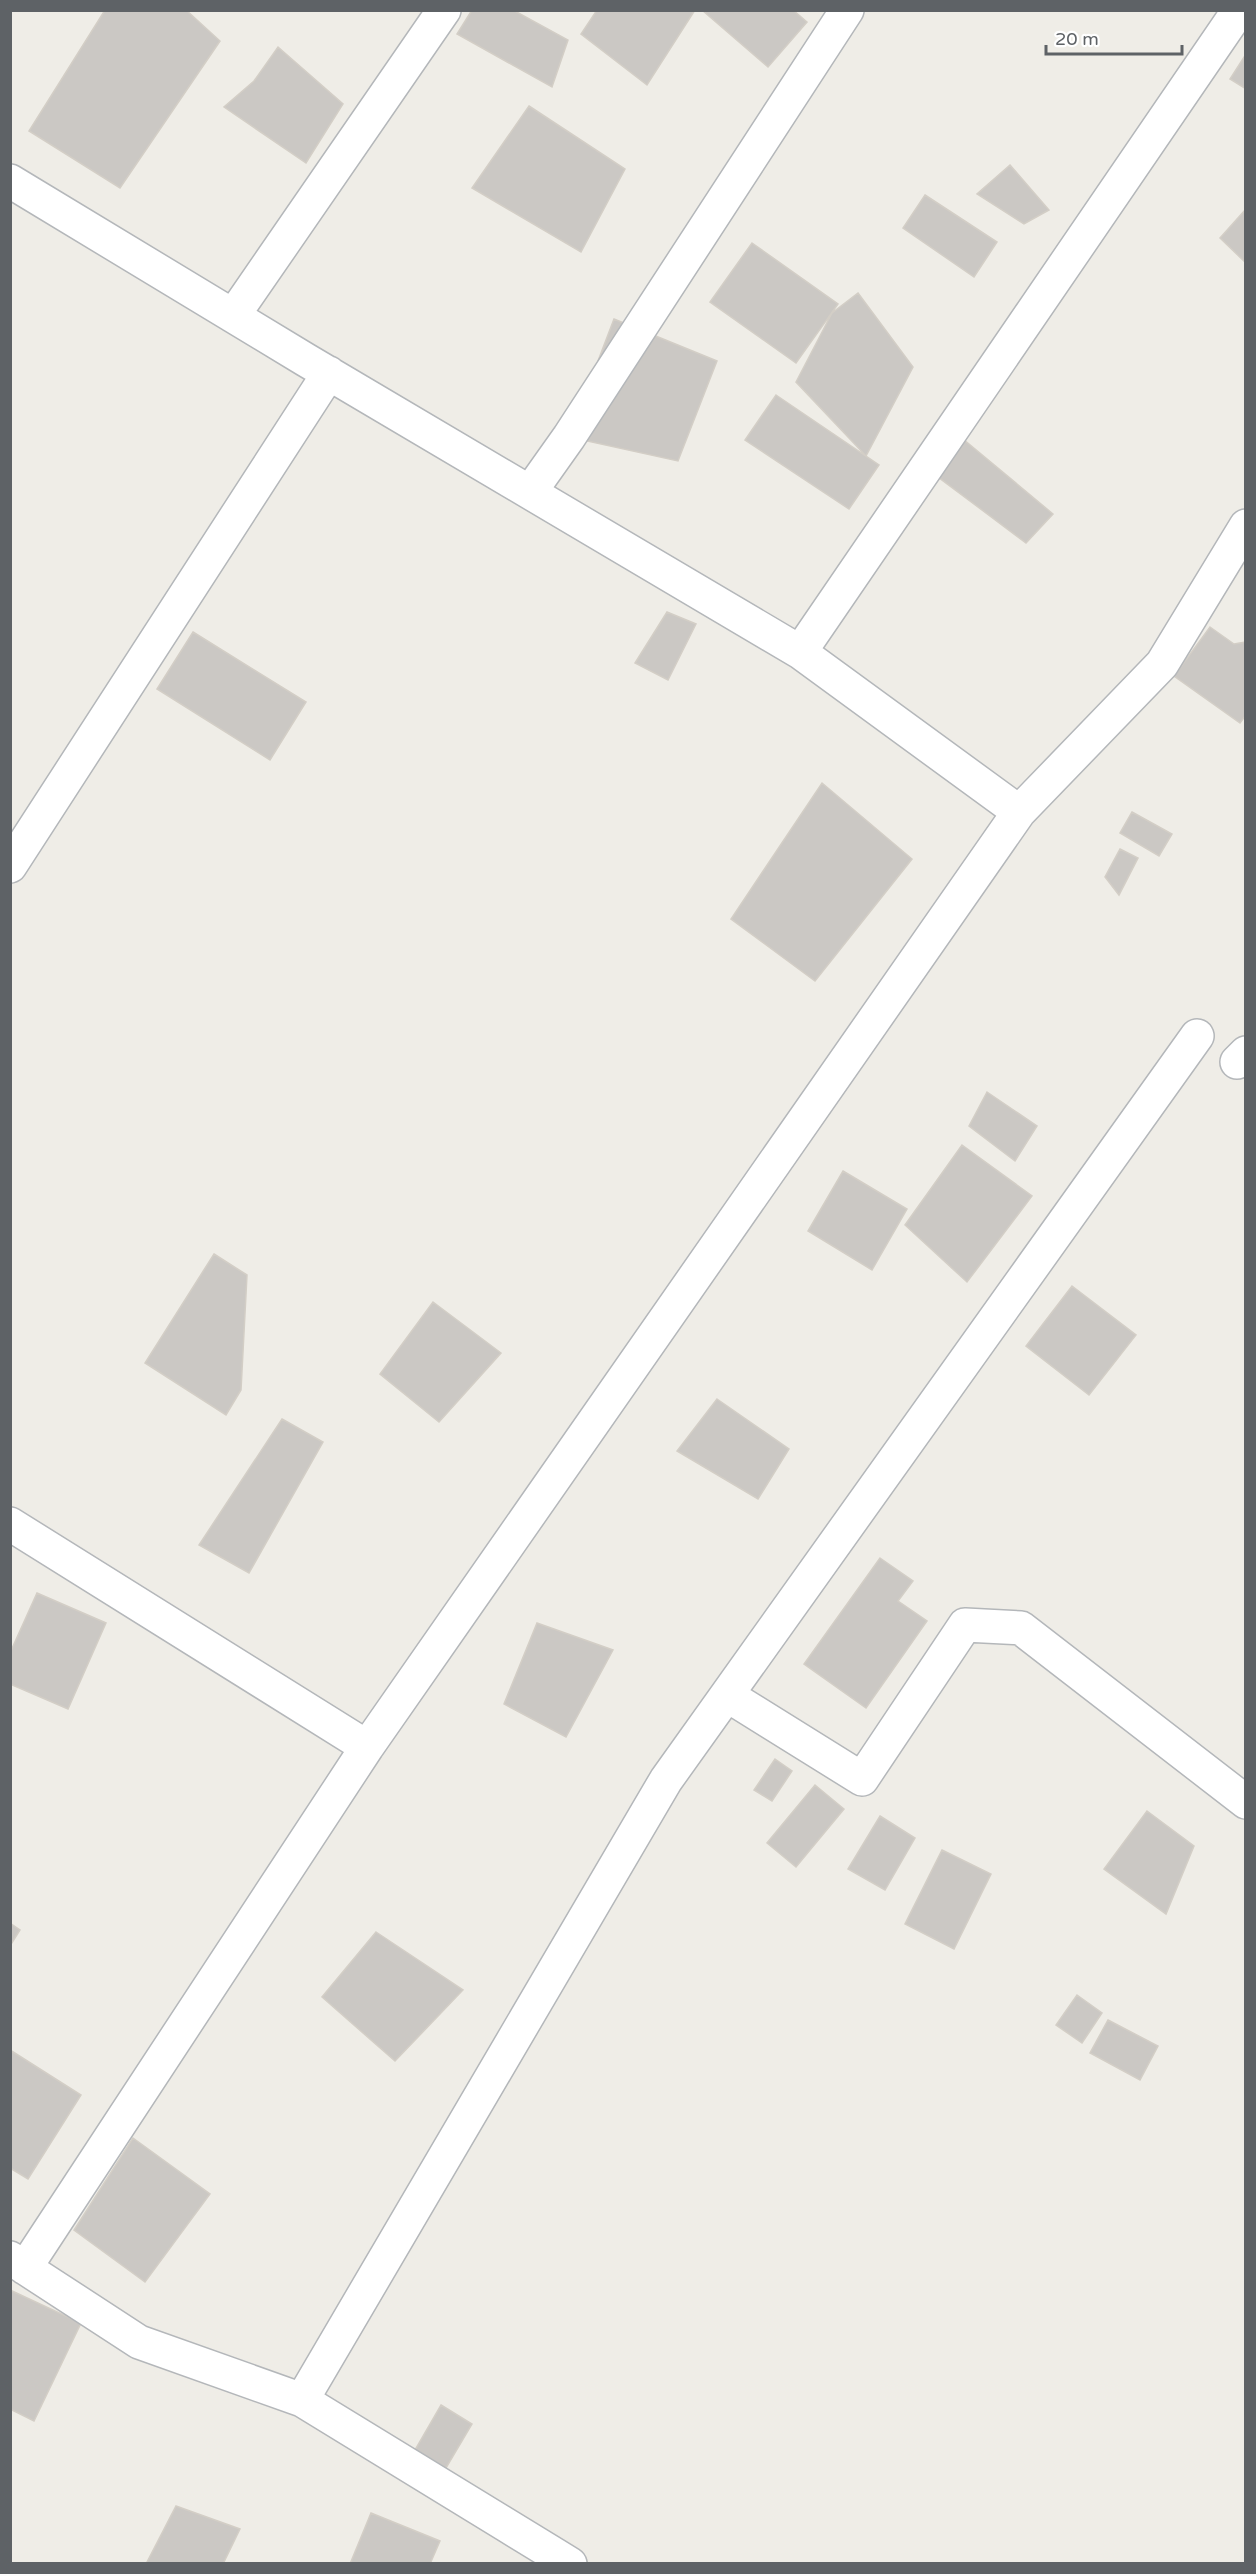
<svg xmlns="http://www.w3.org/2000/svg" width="1256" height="2574" font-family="'Varela Round',sans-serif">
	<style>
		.building { fill: #cbc8c4; stroke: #d3cec6; stroke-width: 1.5 }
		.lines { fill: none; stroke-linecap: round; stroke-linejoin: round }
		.minor-casing { stroke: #b4b7ba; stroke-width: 36 }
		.minor { stroke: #fff; stroke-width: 33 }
	</style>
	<rect width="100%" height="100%" fill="#efede7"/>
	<!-- building -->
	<path class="building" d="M105 10H186L220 41 120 188 29 131Z
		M472 10H513L568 40 552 87 457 34Z
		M597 10H695L647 85 581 34Z
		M702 10H793L807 22 768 67Z
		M278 47 343 104 306 163 224 107 254 81Z
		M1246 54V89L1230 79Z
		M529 106 625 169 581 252 472 188Z
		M1010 165 1049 210 1024 224 977 194Z
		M925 195 997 242 974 277 903 228Z
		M1246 209V263L1220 238Z
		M752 243 838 304 796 363 710 302Z
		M858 293 913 367 866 456 796 382 832 313Z
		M614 319 717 361 678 461 569 437Z
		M776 395 879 465 849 509 745 440Z
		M963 439 1053 514 1026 543 934 474Z
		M667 612 696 624 668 680 635 663Z
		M1210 627 1234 644 1246 642V715L1240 723 1174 676Z
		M193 632 306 702 270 760 157 689Z
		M822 783 912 859 815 981 731 919Z
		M1132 812 1172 834 1159 856 1120 833Z
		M1120 849 1138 858 1119 895 1105 877Z
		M987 1092 1037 1126 1015 1161 969 1126Z
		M962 1145 1032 1196 967 1282 905 1225Z
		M843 1171 907 1209 872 1270 808 1231Z
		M214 1254 247 1275 241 1390 226 1415 145 1363Z
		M1072 1286 1136 1335 1089 1395 1026 1346Z
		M433 1302 501 1353 439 1422 380 1374Z
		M717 1399 789 1449 758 1499 677 1451Z
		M282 1419 323 1442 249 1573 199 1545Z
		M880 1558 913 1581 898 1601 927 1621 866 1708 804 1664Z
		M37 1593 106 1623 68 1709 10 1684V1653Z
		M537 1623 613 1650 566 1737 504 1704Z
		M775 1759 792 1771 772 1801 754 1790Z
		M815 1785 844 1809 796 1867 767 1843Z
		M1147 1811 1194 1846 1166 1914 1104 1869Z
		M880 1816 915 1838 885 1890 848 1869Z
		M942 1850 991 1874 954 1949 905 1924Z
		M10 1923 20 1930 10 1946Z
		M376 1932 463 1990 395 2061 322 1997Z
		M1077 1995 1102 2013 1082 2043 1056 2025Z
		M1108 2020 1158 2046 1140 2080 1090 2053Z
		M10 2050 81 2095 28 2179 10 2168Z
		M133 2138 210 2194 145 2282 74 2230Z
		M10 2290 81 2323 34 2421 10 2409Z
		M441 2405 472 2424 446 2468 415 2450Z
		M176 2506 240 2529 223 2564H146Z
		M371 2513 440 2541 430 2564H350Z"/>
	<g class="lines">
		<defs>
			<path id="minor" d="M10 181 306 360 800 652 1019 812 367 1747 25 2268
				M233 316 444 10
				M530 492 569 437 847 10
				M800 652 1239 10
				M1019 812 1162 664 1246 526
				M10 866 329 373
				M1237 1062 1246 1053
				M10 1524 367 1747
				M727 1695 862 1779 965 1625 1021 1628 1246 1802
				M10 2258 139 2342 302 2400 666 1780 1197 1036
				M302 2400 570 2564"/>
		</defs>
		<!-- minor casing -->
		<use href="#minor" class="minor-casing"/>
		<!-- minor -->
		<use href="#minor" class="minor"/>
	</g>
	<!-- border -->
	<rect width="1256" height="2574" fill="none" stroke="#5e6266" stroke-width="24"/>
	<!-- scale -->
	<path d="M1046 45v9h136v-9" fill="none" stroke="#5e6266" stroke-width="3"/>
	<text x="1055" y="45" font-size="18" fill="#5e6266" stroke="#ffffff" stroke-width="4.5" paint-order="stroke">20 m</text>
</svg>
